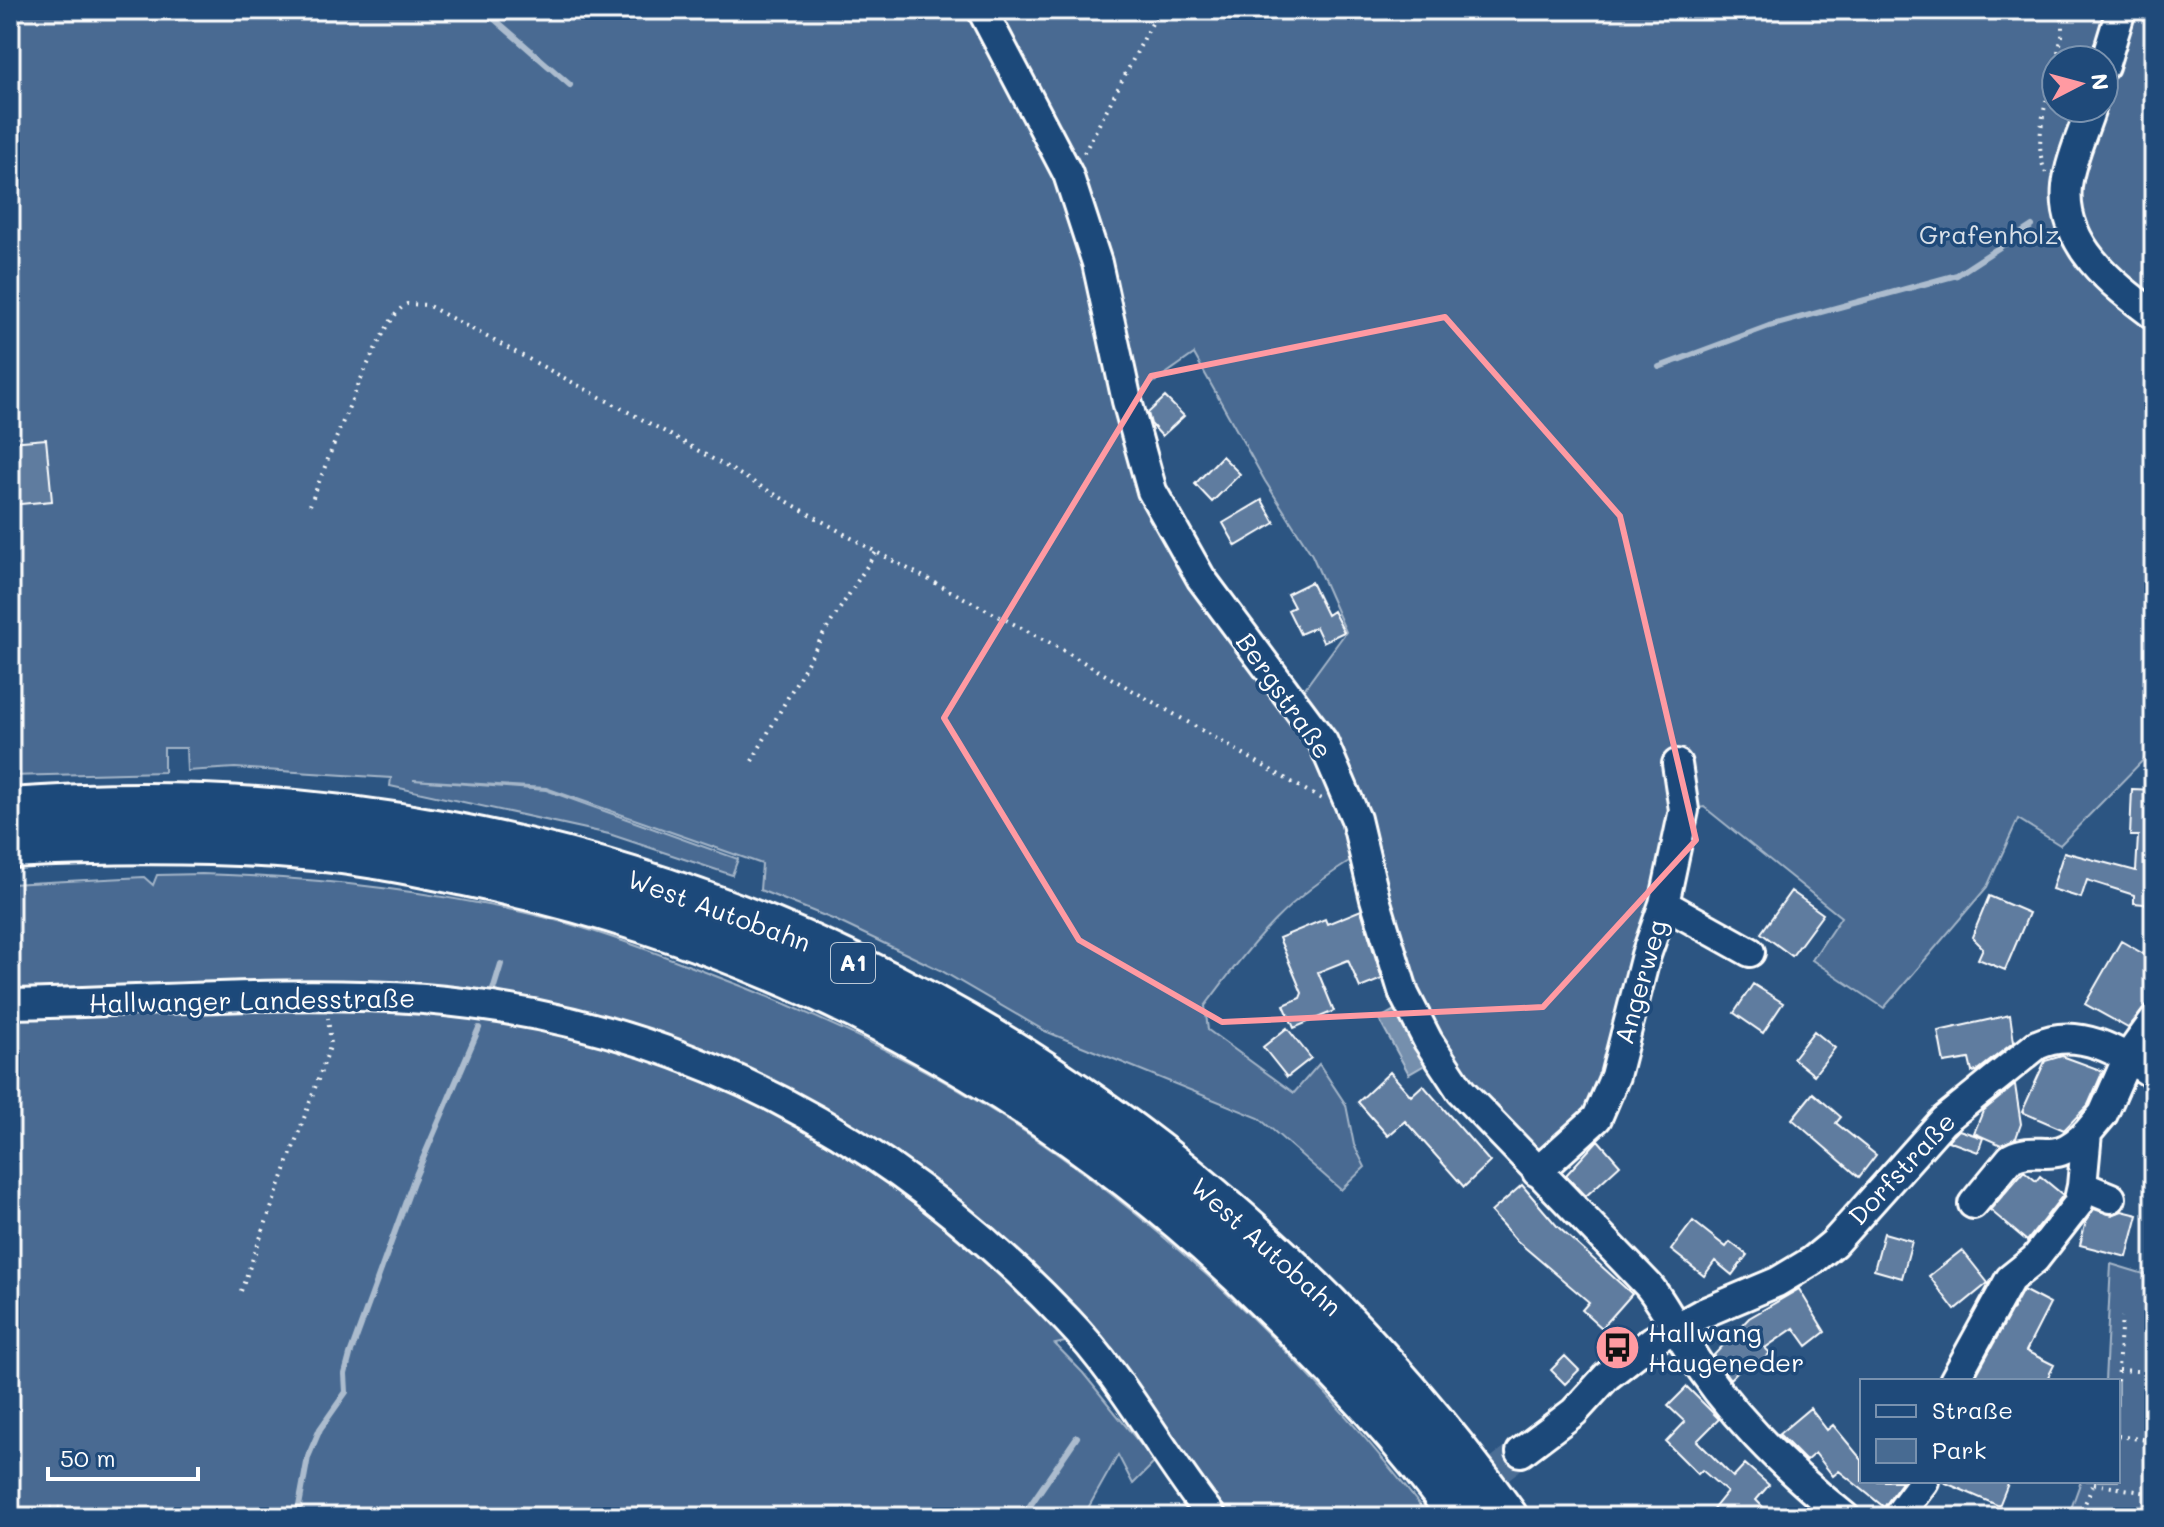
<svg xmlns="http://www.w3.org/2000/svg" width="2164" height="1527" font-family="Mali,sans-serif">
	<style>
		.green { fill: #486b92; stroke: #a4b5c8; stroke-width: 2; fill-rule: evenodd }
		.water { fill: #748fad; stroke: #acbcce; stroke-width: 2 }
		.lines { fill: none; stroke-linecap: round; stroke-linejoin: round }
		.stream { stroke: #acbcce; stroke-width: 6 }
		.building { fill: #5e7c9f; stroke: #fff; stroke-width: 2 }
		.minor-tunnel { stroke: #4c6e95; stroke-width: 28; stroke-dasharray: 28 14; stroke-linecap: butt }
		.minor-casing { stroke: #fff; stroke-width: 34 }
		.highway-casing { stroke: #fff; stroke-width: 46 }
		.path { stroke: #fff; stroke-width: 4; stroke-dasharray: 2 6; stroke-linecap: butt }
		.minor { stroke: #1f4a7a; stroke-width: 28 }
		.highway { stroke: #1f4a7a; stroke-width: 40 }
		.marked { fill: none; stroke: #ff9aa2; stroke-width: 6; stroke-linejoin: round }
		.labels { text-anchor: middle; stroke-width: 7; stroke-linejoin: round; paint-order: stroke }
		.shield { fill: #1f4a7a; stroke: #bcc9d7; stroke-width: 2 }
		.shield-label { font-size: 24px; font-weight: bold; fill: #fff }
		.park-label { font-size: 26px; fill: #dae1e9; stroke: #1f4a7a }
		.street-label { font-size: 26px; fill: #fff; stroke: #1f4a7a }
		.poi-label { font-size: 26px; fill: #fff; stroke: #1f4a7a; text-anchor: start }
	</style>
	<rect width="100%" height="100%" fill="#2c5582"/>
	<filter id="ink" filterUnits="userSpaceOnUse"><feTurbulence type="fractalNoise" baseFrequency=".0125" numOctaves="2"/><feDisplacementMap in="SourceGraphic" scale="16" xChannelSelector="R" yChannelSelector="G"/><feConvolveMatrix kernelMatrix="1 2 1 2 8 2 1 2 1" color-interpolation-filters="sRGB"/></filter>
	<g filter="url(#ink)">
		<!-- green -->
		<path class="green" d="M10 10H973L1073 207 1124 435 1310 738 1359 856C1286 899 1255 939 1205 1006L1208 1030 1294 1093 1319 1064 1346 1105 1354 1145 1365 1167 1341 1190 1259 1118 1045 1031 940 970 835 920 760 890 762 864 546 788 413 780 546 790 738 859 732 875 609 834 390 786 391 778 235 768 187 771 186 748H164V772L10 776Z
			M990 10H2154V749L2060 845 2018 819 1987 887 1884 1008 1812 960 1841 917 1704 807 1675 813 1599 1101 1534 1156 1464 1079 1422 1007 1300 695 1346 632 1312 555 1265 481 1194 354 1133 397 1102 251ZM2056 60H2104V108H2056Z
			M202 874C310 877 416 889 522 912 587 926 652 951 713 975 802 1009 891 1048 972 1098 1143 1201 1304 1355 1426 1513L1419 1517H1226L1070 1341 1055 1344 1083 1373 1155 1462 1133 1484 1118 1455 1083 1517H10V884L144 877 153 885 157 875Z
			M2111 1264 2154 1277V1517H2068L2081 1481H2118V1381H2105Z"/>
		<!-- water -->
		<path class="water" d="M1398 1008 1428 1063 1409 1074 1379 1019Z"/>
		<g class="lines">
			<!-- stream -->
			<path class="stream" d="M484 10 570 85
				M2147 49 2154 34
				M1659 367 1769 326 1957 275 2032 226
				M493 990 501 964
				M297 1517 308 1457 320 1429 346 1392 345 1374 350 1355 413 1182 479 1028
				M1010 1517 1027 1510 1077 1437"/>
		</g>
		<!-- building -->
		<path class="building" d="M1165 397 1184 416 1162 436 1151 424 1148 413Z
			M46 439 52 501 10 505V442Z
			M1222 456 1240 474 1212 502 1195 484Z
			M1262 500 1275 523 1236 546 1223 523Z
			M1311 582 1327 615 1333 611 1344 632 1323 642 1316 627 1300 634 1288 610 1294 607 1287 594Z
			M2132 789 2154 790V905L2134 903V895L2087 880 2081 898 2052 889 2064 852 2136 871 2138 836H2130Z
			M1791 891 1823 914 1792 956 1761 933Z
			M1989 896 2029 913 2005 970 1978 959 1983 948 1972 937Z
			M1361 910 1382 979 1360 988 1348 960 1318 972 1334 1011 1294 1028 1284 1005 1300 998 1302 993 1279 938 1325 919 1327 924Z
			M2121 941 2154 960V997L2128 1028 2085 1004Z
			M1753 984 1783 1003 1763 1033 1734 1013Z
			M2010 1015 2014 1042 1977 1071 1972 1072 1969 1059 1944 1063 1938 1031Z
			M1287 1028 1311 1058 1287 1077 1263 1047Z
			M1814 1031 1835 1048 1814 1075 1793 1058Z
			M2062 1056 2103 1071 2088 1105 2064 1130 2022 1112 2045 1061Z
			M1390 1072 1411 1096 1423 1085 1490 1162 1464 1187 1405 1121 1388 1136 1358 1102Z
			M2015 1085 2021 1124 2016 1138 2001 1145 1974 1133 1983 1111Z
			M1813 1093 1841 1117 1836 1123 1876 1155 1859 1177 1792 1119Z
			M1959 1130 1983 1138 1978 1152 1948 1141Z
			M1598 1140 1620 1165 1586 1196 1566 1175Z
			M2024 1171 2036 1181 2040 1176 2063 1195 2027 1241 1990 1210Z
			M1522 1185 1557 1226 1632 1294 1602 1328 1582 1310 1589 1302 1516 1240 1491 1212Z
			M2094 1209 2112 1215 2122 1211 2138 1215 2127 1257 2080 1245 2086 1221Z
			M1693 1221 1726 1247 1730 1242 1747 1255 1732 1275 1715 1261 1704 1276 1671 1250Z
			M1884 1233 1912 1241 1902 1278 1874 1270Z
			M1962 1250 1988 1283 1955 1310 1929 1276Z
			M1799 1289 1825 1332 1807 1346 1794 1328 1765 1348 1770 1353 1751 1371 1745 1364 1730 1379 1713 1356 1749 1318Z
			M2023 1290 2050 1304 2026 1351 2054 1365 2046 1381H1973Z
			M1565 1356 1579 1370 1565 1384 1551 1370Z
			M1687 1387 1719 1419 1697 1441 1733 1477 1745 1464 1769 1485 1756 1500 1764 1508 1756 1517 1747 1510 1741 1517H1707L1727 1492 1702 1470 1698 1474 1666 1442 1685 1422 1668 1406Z
			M1810 1408 1827 1430 1833 1425 1862 1460V1481H1903L1884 1507 1839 1471 1833 1476 1815 1453 1806 1461 1779 1434Z
			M1941 1481H2009L1999 1506Z"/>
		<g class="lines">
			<!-- minor-tunnel -->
			<path class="minor-tunnel" d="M1465 1495 1521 1452"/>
			<defs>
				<path id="minor" d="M982 10 1068 174 1097 263 1127 401 1152 491 1201 578 1323 742 1356 819 1375 899 1404 994 1428 1041 1461 1091 1648 1285C1663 1303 1672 1322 1684 1342 1726 1411 1783 1467 1845 1517
					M2104 66 2121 10
					M2091 108C2083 133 2070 160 2067 186 2061 245 2112 284 2154 315
					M1664 904 1750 952
					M10 1004C147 1002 287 989 424 999 681 1020 891 1135 1067 1320 1124 1379 1161 1453 1212 1517
					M1537 1172 1597 1118 1615 1076 1646 955 1664 904 1684 810 1677 764
					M2111 1198 2082 1186 2087 1133 2103 1114 2128 1057 2154 1021
					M1973 1204 2011 1158C2041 1143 2052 1168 2087 1133
					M1954 1381 2010 1279 2035 1259 2078 1204 2082 1186
					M1521 1452 1574 1412 1607 1376 1652 1341 1701 1314 1777 1282 1812 1261 1834 1243 1943 1121 2037 1045C2078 1026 2121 1052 2154 1075
					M1897 1517 1924 1481"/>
				<path id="highway" d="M10 809C608 763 1159 1033 1507 1517
					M10 847C108 842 206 841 303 849 359 853 415 865 469 876 771 938 1053 1086 1271 1304 1340 1372 1404 1438 1460 1517"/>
			</defs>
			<!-- minor casing -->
			<use href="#minor" class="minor-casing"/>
			<!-- highway casing -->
			<use href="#highway" class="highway-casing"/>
			<!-- path -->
			<path class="path" d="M2056 60 2062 36V10
				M1084 153 1159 10
				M2046 173C2031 143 2049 92 2056 61
				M310 505C324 471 380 315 407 304L427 305 662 430 876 552 1052 644 1323 800
				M752 761 823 635 876 552
				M241 1291 331 1044 328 1018
				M2119 1370 2154 1372
				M2117 1381 2122 1317
				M2118 1436 2154 1441
				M2094 1484 2154 1494
				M10 1513 54 1508 178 1517
				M2079 1517 2094 1483"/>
			<!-- minor -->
			<use href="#minor" class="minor"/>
			<!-- highway -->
			<use href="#highway" class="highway"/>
		</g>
	</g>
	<!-- marked area -->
	<path class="marked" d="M1445 317 1620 516 1696 840 1543 1007 1222 1022 1079 940 944 718 1151 376Z"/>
	<!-- icons -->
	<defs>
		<symbol id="bus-disc" viewBox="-11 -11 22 22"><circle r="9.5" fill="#ff9aa2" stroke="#1f4a7a"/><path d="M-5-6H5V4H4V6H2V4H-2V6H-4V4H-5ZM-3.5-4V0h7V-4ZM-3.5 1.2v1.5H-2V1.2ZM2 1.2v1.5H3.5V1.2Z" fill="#111"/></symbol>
	</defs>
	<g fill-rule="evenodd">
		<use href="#bus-disc" x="1592" y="1322" width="51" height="51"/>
	</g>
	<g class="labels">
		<!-- shield labels -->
		<rect class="shield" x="831" y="943" width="44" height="40" rx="6"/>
		<g class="shield-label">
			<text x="853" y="971">A1</text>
		</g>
		<!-- park labels -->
		<g class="park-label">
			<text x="1989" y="244">Grafenholz</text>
		</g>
		<!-- street labels -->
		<g class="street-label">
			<text transform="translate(1284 696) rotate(55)" y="9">Bergstraße</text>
			<text transform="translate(719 911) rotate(20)" y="9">West Autobahn</text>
			<text transform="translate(1641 982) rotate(-74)" y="9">Angerweg</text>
			<text transform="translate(252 1001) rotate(-1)" y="9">Hallwanger Landesstraße</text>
			<text transform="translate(1902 1169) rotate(-47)" y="9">Dorfstraße</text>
			<text transform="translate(1266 1247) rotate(42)" y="9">West Autobahn</text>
		</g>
		<!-- poi labels -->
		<g class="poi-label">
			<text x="1648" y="1342">Hallwang<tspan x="1648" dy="30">Haugeneder</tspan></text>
		</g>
	</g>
	<!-- margin -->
	<rect width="2164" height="1527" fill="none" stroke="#1f4a7a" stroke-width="40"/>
	<rect x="20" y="20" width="2124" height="1487" fill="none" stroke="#fff" stroke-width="3" filter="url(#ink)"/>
	<!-- legend -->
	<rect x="1860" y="1379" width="260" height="104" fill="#1f4a7a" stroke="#7992af" stroke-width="2"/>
	<rect x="1876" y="1405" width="40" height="12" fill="#1f4a7a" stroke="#7992af" stroke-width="2"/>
	<text x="1932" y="1419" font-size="24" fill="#ffffff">Straße</text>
	<rect x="1876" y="1439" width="40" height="24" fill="#486b92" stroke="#7992af" stroke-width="2"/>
	<text x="1932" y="1459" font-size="24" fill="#ffffff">Park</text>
	<!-- north arrow -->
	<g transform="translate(2080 84) rotate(84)"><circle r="38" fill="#1f4a7a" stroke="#7992af" stroke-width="2"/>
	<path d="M0-6L14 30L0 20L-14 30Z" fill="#ff9aa2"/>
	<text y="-12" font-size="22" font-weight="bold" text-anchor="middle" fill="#ffffff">N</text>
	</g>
	<!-- scale -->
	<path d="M48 1467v12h150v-12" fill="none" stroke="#ffffff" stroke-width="4"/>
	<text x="60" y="1467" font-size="24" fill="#ffffff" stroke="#1f4a7a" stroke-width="6" paint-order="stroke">50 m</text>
</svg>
